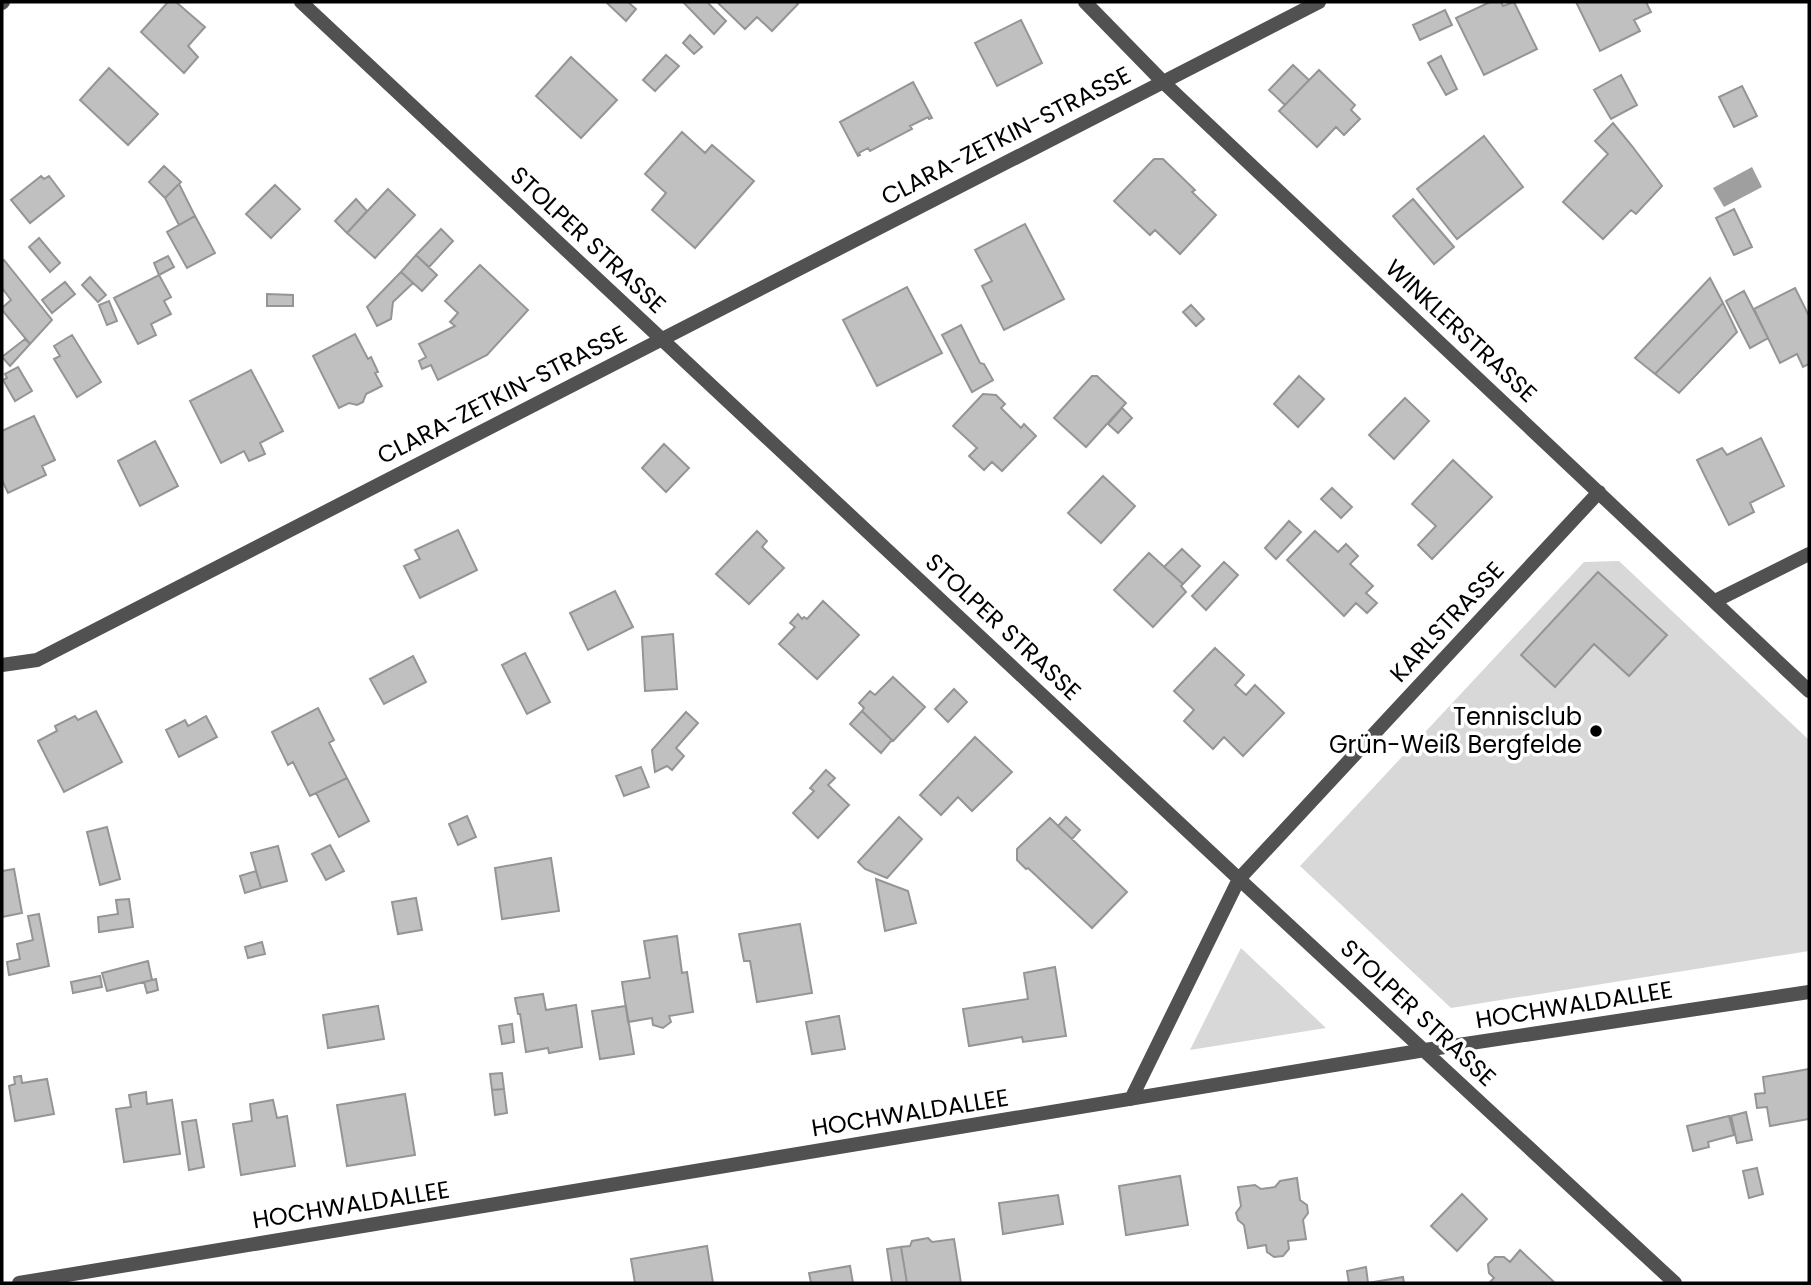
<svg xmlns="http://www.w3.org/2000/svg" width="1811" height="1285" font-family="Poppins,sans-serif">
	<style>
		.green { fill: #d8d8d8 }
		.water { fill: #9f9f9f }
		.building { fill: #c0c0c0; stroke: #959595; stroke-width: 2 }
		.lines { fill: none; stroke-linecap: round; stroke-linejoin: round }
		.street { stroke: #515151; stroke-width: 14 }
		.poi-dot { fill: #000; stroke: #fff; stroke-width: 2.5 }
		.labels { text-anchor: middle; stroke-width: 7; stroke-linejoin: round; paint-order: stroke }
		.street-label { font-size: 24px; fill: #000; stroke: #fff }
		.poi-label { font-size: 24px; fill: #000; stroke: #fff; text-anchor: end }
	</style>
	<rect width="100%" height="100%" fill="#fff"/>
	<!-- green -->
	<path class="green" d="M1619 561 1809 740V951L1451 1008 1300 866 1584 562Z
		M1241 948 1326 1028 1190 1050Z"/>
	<!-- water -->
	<path class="water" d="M1752 167 1762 187 1724 207 1713 188Z"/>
	<!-- building -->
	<path class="building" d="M168 2H176L205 27 188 46 198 57 184 73 141 32Z
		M606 2H628L636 9 626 21Z
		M683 2H707L726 21 714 34Z
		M717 2H796L798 4 772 31 757 17 745 29Z
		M1490 2H1501L1503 6 1514 2 1537 49 1484 75 1456 18Z
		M1576 2H1646L1651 12 1634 20 1640 31 1600 51Z
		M1445 10 1452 25 1420 40 1413 25Z
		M1021 20 1042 63 997 86 975 43Z
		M690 35 702 47 694 54 683 43Z
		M666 55 679 66 655 91 643 80Z
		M1441 56 1457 89 1446 95 1428 63Z
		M571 57 617 100 581 138 536 96Z
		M1293 65 1309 80 1285 105 1269 90Z
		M109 68 158 114 128 145 80 100Z
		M1319 70 1355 105 1351 110 1360 119 1344 135 1336 127 1317 147 1279 111Z
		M1621 75 1637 105 1611 119 1594 90Z
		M913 82 932 118 929 119 928 117 910 126 912 129 870 151 868 148 859 153 860 155 858 156 840 122Z
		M1742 86 1757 116 1734 127 1719 97Z
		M1613 123 1632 146 1662 186 1636 214 1631 210 1603 239 1563 202 1608 154 1595 141Z
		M682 132 705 153 712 145 754 181 695 248 652 210 666 193 645 174Z
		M1484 136 1523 187 1457 239 1417 189Z
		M1154 159H1163L1195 190 1192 192 1216 215 1180 254 1155 230 1150 235 1114 201Z
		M164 166 181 182 165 198 149 182Z
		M41 176 44 179 49 176 64 196 30 223 11 200Z
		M179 184 195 216 179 225 165 198Z
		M275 185 300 209 271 238 246 214Z
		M388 189 415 215 375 258 347 233Z
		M356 199 367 211 347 233 335 221Z
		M1413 199 1454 247 1434 264 1393 216Z
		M1734 209 1752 247 1734 255 1716 218Z
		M195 216 215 253 187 268 167 232Z
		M1025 224 1064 299 1004 330 982 286 992 281 975 250Z
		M441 229 453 241 429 267 416 255Z
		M39 238 60 263 50 272 29 247Z
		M416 255 437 275 422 291 401 272Z
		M168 256 174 267 159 275 154 263Z
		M4 260 52 320 30 344 2 310V308L11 300 2 288V262Z
		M480 265 528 310 487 355 438 380 431 365 422 369 419 361 426 357 419 344 455 326 450 322 458 313 445 301Z
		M401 272 413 283 393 302 391 319 377 326 367 307Z
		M159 275 171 297 164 301 171 314 151 324 156 335 138 344 114 298Z
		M90 277 106 295 98 302 82 285Z
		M1710 278 1723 303 1655 374 1635 358Z
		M65 282 75 294 52 313 42 300Z
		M907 287 942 353 877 386 843 320Z
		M1795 288 1809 316V364L1803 367 1797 354 1780 363 1754 309Z
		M1744 291 1768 338 1750 348 1726 301Z
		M267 294 293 295V306H267Z
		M109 301 117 321 107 325 99 305Z
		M1723 303 1737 332 1679 393 1655 374Z
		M1191 305 1204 319 1196 326 1183 312Z
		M961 325 980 363 984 364 993 380 972 392 942 335Z
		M355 334 368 359 371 357 378 372 375 373 382 386 366 394 363 402 357 405 349 403 339 408 313 356Z
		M72 335 101 382 77 397 54 359 60 356 54 346Z
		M25 339 30 344 10 366 2 357Z
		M18 367 32 391 15 401 3 380 7 378 5 374Z
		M251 370 283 431 260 443 265 454 249 461 244 451 221 463 190 401Z
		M1092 376H1097L1126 403 1086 447 1054 418Z
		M1299 376 1324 399 1298 427 1274 404Z
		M983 394 996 395 1005 404 1001 408 1021 428 1024 424 1036 436 1002 471 992 462 984 470 969 456 977 448 953 426Z
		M1405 398 1429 421 1394 459 1369 435Z
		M1122 408 1132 418 1118 433 1108 424Z
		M34 416 55 460 42 466 46 475 8 493 2 480V431Z
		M1761 438 1784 486 1750 503 1754 512 1729 525 1697 460 1722 448 1727 455Z
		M155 441 178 486 140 506 118 461Z
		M664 444 689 468 666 492 642 468Z
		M1453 460 1492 497 1432 559 1418 545 1436 526 1412 504Z
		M1103 476 1135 506 1101 543 1068 513Z
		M1332 488 1352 507 1341 518 1321 499Z
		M1289 521 1301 532 1276 559 1265 548Z
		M458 530 477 570 420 598 404 566 420 559 415 550Z
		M757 531 767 541 762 547 784 568 749 604 716 574Z
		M1315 531 1338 552 1346 544 1358 556 1350 564 1373 586 1366 593 1377 603 1367 613 1356 603 1344 616 1287 560Z
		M1182 549 1200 566 1183 584 1164 567Z
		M1149 553 1183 584 1181 586 1186 592 1153 627 1114 590Z
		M1224 562 1238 575 1206 610 1192 596Z
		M1598 572 1667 635 1629 676 1594 644 1555 687 1521 655Z
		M615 591 633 627 588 650 570 613Z
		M823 601 859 635 817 679 779 644 795 627 790 623 798 614 802 619 804 617 807 619Z
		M673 634 677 689 645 691 642 637Z
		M1215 648 1244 675 1235 685 1246 695 1255 685 1284 713 1243 756 1224 737 1213 749 1184 721 1194 710 1174 691Z
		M525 653 550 702 527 714 502 665Z
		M413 656 426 682 384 704 370 679Z
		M893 677 925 707 893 741 862 711 864 708 859 703 870 691 875 695Z
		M954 689 967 702 948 722 935 709Z
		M318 708 334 740 329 743 347 778 310 796 293 762 288 765 272 732Z
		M96 711 122 762 64 792 38 741 57 731 55 726 75 716 78 720Z
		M862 711 892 740 881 753 850 724Z
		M686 712 698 723 676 748 684 756 672 770 667 766 655 772 652 750Z
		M206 716 217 737 179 757 166 730 185 720 188 726Z
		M975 737 1012 772 972 811 958 797 941 815 920 795Z
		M641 767 649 787 624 796 616 776Z
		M826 770 835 778 828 785 849 805 818 838 793 813 814 791 810 788Z
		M347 778 369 821 339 837 316 793Z
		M467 816 476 837 458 845 449 824Z
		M899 817 922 839 887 878 865 869 858 862Z
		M1066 817 1080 830 1072 839 1058 826Z
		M1050 818 1127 892 1092 928 1028 868 1026 869 1017 860V849Z
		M107 827 120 879 100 885 87 832Z
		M330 845 344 871 326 880 312 854Z
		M278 846 287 881 261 888 251 853Z
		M551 858 559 911 502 919 495 868Z
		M14 869 22 913 2 917V871Z
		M256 871 261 888 245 893 240 876Z
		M876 879 908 891 916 923 885 931Z
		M416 898 422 930 398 934 392 902Z
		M129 899 133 927 99 932 98 917 118 914 116 900Z
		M39 914 49 966 9 975 7 962 20 959 17 944 33 940 28 916Z
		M800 924 812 993 757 1002 750 961H744L739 934Z
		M677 936 682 973 687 972 693 1012 669 1016 671 1022 663 1028 653 1025 652 1018 628 1022 622 982 650 978 644 941Z
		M262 942 265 954 248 958 245 947Z
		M148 961 152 980 107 991 102 973Z
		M1055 967 1066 1036 1023 1042 1022 1037 969 1046 963 1009 1028 999 1024 973Z
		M100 976 102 987 73 993 71 982Z
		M156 979 158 990 147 993 144 982Z
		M543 994 546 1010 576 1005 582 1047 549 1053 548 1048 526 1052 520 1014H518L515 998Z
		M378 1006 384 1039 328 1048 323 1015Z
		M626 1006 634 1054 600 1059 592 1011Z
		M839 1016 845 1049 812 1054 806 1022Z
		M512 1024 514 1042 502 1044 499 1026Z
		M1809 1069V1119L1770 1126 1767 1107 1757 1108 1755 1094 1765 1093 1763 1077Z
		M502 1073 504 1089 492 1090 490 1074Z
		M21 1076 22 1083 47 1079 54 1114 15 1121 9 1086 15 1084 14 1077Z
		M504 1089 507 1113 495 1115 492 1090Z
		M146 1092 147 1104 172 1100 180 1154 124 1162 116 1109 131 1107 129 1095Z
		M405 1094 415 1155 347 1166 337 1105Z
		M273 1100 277 1118 287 1116 295 1166 241 1175 233 1124 252 1121 250 1104Z
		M1746 1112 1752 1140 1737 1143 1731 1116Z
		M1729 1116 1734 1135 1708 1142 1709 1147 1693 1151 1687 1126Z
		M196 1120 204 1167 189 1170 182 1122Z
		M1757 1168 1763 1194 1749 1198 1743 1171Z
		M1180 1176 1188 1225 1126 1235 1119 1186Z
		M1297 1178 1300 1200 1307 1205 1308 1213 1303 1220 1306 1239 1288 1241 1289 1249 1283 1256 1274 1257 1267 1252 1266 1245 1248 1248 1244 1225 1238 1220 1236 1213 1241 1206 1238 1187 1255 1185 1261 1189 1275 1187 1280 1181Z
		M1462 1194 1487 1219 1457 1251 1431 1226Z
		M1058 1195 1063 1224 1003 1234 999 1203Z
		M928 1238 932 1242 954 1239 961 1283H907L901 1247 910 1246 912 1241Z
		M707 1246 713 1283H635L631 1259Z
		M901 1247 907 1283H892L887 1249Z
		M1520 1250 1555 1283H1489L1494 1278 1489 1273 1488 1264 1495 1257H1504L1510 1262Z
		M850 1266 853 1283H811L809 1273Z
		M1366 1267 1368 1283 1403 1277 1404 1283H1349L1347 1271Z"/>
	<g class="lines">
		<!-- street -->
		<path class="street" d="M301 2 1239 879 1675 1283
			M1085 2 1163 82 1809 691
			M2 3 3 2
			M1715 601 1809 554
			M2 665 37 660 1319 2
			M1131 1099 1239 879 1599 492
			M19 1283 1425 1050 1809 992"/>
	</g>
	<!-- markers -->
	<circle class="poi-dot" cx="1596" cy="731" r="7"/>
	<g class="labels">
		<!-- street labels -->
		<g class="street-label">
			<text transform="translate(1006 136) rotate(-27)" y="8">CLARA-ZETKIN-STRASSE</text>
			<text transform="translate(588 240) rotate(43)" y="8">STOLPER STRASSE</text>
			<text transform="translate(1461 331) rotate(43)" y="8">WINKLERSTRASSE</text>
			<text transform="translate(502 395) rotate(-27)" y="8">CLARA-ZETKIN-STRASSE</text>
			<text transform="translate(1447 622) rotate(-47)" y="8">KARLSTRASSE</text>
			<text transform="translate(1003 627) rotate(43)" y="8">STOLPER STRASSE</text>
			<text transform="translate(1574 1005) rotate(-9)" y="8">HOCHWALDALLEE</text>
			<text transform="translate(1418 1013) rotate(43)" y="8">STOLPER STRASSE</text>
			<text transform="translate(910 1113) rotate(-9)" y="8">HOCHWALDALLEE</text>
			<text transform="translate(351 1205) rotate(-9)" y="8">HOCHWALDALLEE</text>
		</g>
		<!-- poi labels -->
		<g class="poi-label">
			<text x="1582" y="725">Tennisclub<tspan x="1582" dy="28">Grün-Weiß Bergfelde</tspan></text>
		</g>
	</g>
	<!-- border -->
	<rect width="1811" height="1285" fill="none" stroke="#000000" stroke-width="7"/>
</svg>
